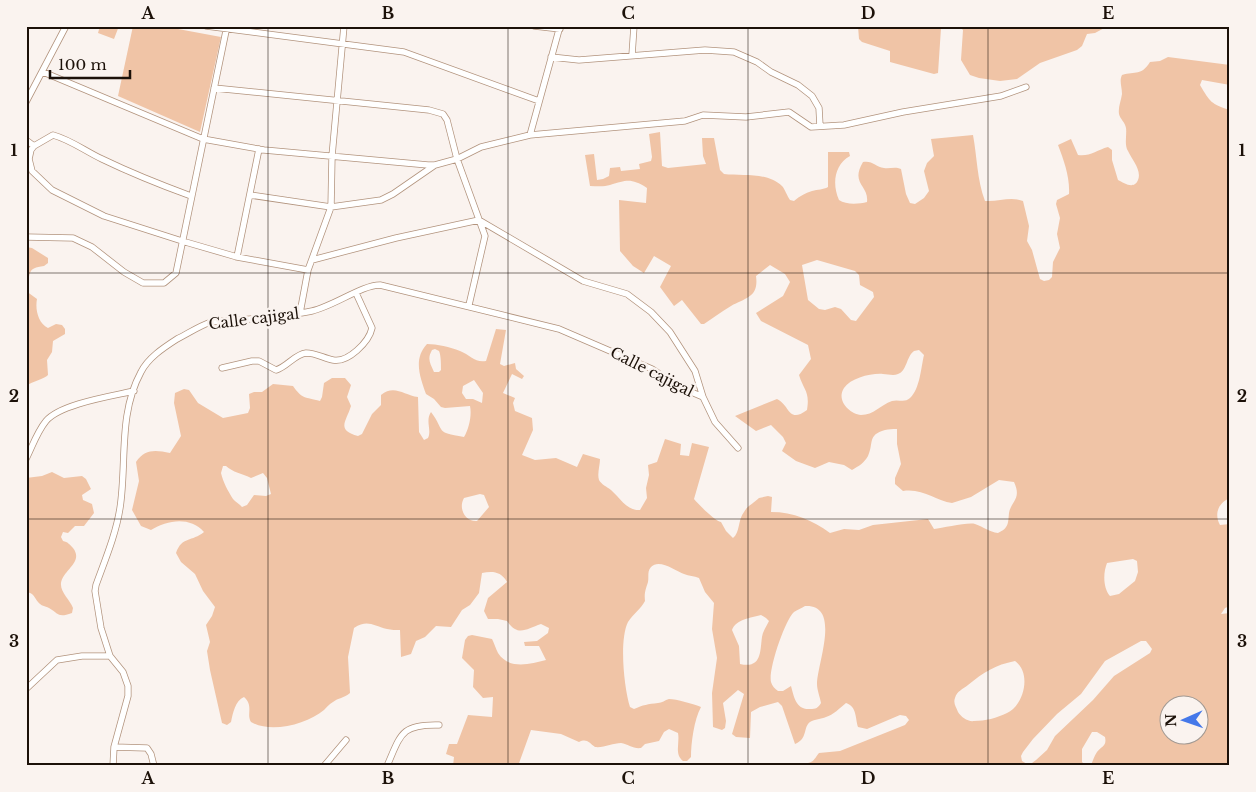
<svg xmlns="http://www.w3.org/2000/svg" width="1256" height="792" font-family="'Libre Baskerville',serif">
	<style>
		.green { fill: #f0c4a6; fill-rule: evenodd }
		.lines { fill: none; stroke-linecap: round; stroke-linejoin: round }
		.minor-casing { stroke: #b2937d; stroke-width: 7 }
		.minor { stroke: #fff; stroke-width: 5.5 }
		.grid { fill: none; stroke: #1c1109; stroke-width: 1; stroke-opacity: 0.55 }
		.labels { text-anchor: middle; stroke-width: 5; stroke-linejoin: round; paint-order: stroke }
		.street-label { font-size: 15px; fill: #1c1109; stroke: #faf3ef }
		.neatline { fill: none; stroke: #1c1109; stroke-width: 2 }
		.grid-label { font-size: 16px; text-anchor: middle; font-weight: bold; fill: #1c1109 }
	</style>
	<rect width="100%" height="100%" fill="#faf3ef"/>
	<!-- green -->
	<path class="green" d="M100 26H119L114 39 98 33Z
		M133 26H162L221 37 200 132 118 96Z
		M858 26H943L941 28 938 73 934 74 890 62V51L862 42 859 39Z
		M959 26H1108L1095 33 1087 34 1082 46 1077 50 1040 63 1017 79 1000 81 979 78 970 75 961 60 963 30Z
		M1168 57 1230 65V85L1202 80 1200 85C1210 102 1211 104 1230 110V498C1218 503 1214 514 1220 525L1230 524V606L1225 608 1221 614 1230 613V766H786C793 760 802 766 811 762 815 760 816 756 819 753L840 751 905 725 909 720 906 716 900 715 867 729 858 727C855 717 857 707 846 703 840 708 833 715 826 717 821 719 815 719 810 722 803 727 808 739 795 744L782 706 778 702 760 707 751 712 750 738 736 737 732 734 744 694 738 690 723 703 726 721 725 728 722 730 713 727 712 693 717 658 712 629 714 603 705 592 699 578C694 576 689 576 684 574 676 571 659 558 651 567 647 571 649 577 648 582 646 589 644 592 645 601 641 609 633 614 628 622 619 640 624 688 630 707L634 709C643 705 648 704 658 703 662 703 665 700 669 699 676 699 694 704 701 707 694 720 691 743 691 757L687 761H683C674 754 680 743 678 733L669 729 664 732 659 741 645 744 641 748C633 749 628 744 621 743 613 743 604 748 595 747 589 743 587 738 579 742L561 734 531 730 518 766H453L454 757 446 754 449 744H457L468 715 492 717 493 697 483 698 473 687 474 670 462 658 465 640 468 636 472 635 492 639C494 643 496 649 498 653 509 670 530 664 546 660L539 646H525L524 642 537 641 548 633 549 628 541 624C526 629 518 637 507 621L498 619H488L484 611 488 598 507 582C501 571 492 571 482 573L479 593 470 605 462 610 451 627 436 626 425 637 416 641 411 654 401 657 400 630C396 630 391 630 387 629 373 626 368 619 354 628L348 657 350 693C344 698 338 698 333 702 329 704 327 707 324 710 307 724 271 734 251 722 246 714 254 706 244 697 235 701 233 713 231 722L227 725 222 723 210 670 207 651 210 642 206 625 212 616 215 607 203 591 195 574 181 562 176 553C182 536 192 542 204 532 190 516 167 520 151 530L141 526 132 510 139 481 136 462C145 449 155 450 170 453L181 436 174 403 175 393 184 389 189 390 198 403 223 418 248 413 250 408 249 394 254 392H262L273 384 293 386C302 399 305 397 320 401L322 397 324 383 332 378H345L351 385 347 397 351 406C346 422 336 430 358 436L362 434 372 414 381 405V395C394 384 404 395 418 397L419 432 424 440 428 438C432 430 425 421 431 412 446 432 434 432 464 437 469 429 472 415 470 406L445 408 441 407 434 399 426 394C420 377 413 359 427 344 437 344 450 347 460 351 470 355 475 363 486 361L496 329 506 330 500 364 504 366 515 363 516 369 524 376 522 379 512 374 503 393 515 398 513 403 515 411 532 418 533 430 522 455 535 460 556 458 577 467 583 454 600 459C600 465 597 474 599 480 601 484 607 487 611 490 620 498 627 511 640 510L647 498 646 488 649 475 648 465 657 462 665 439 681 444 680 455 689 456 692 443 709 447 694 499C699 505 715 521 721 522L726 531 733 538C740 533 738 519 744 512 747 506 754 503 759 498L768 496 772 497 771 512C794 512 812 520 830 533L844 529 859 530 873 525 928 519 934 529C943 528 968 522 975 524 984 527 989 532 998 533 1009 528 1008 523 1009 513 1011 501 1022 499 1014 482L999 480 971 497 952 503C936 501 923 488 903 491L895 484V478L901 464 897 444V429C892 429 889 429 885 430 867 435 874 443 868 456 864 463 859 466 852 470L844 465 829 462 815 468 796 461 782 451 786 443 783 437 771 425 756 431 735 416 777 399C790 405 788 424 807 410 810 391 804 391 799 375L811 359 808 345 761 321 756 313 783 296 790 282 785 274 770 265 756 276C759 297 746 298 731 306 721 312 713 318 704 324H701L682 300 674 306 660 287 671 266 654 256 644 273 633 266 620 251 619 200 646 203 647 188C631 178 627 180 610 185 604 187 596 186 590 186L585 155 594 154 597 180 603 179 609 176 610 168 620 167 621 171 640 169 639 164 651 161 652 157 649 134 660 132 662 166 668 168 706 164 703 156 702 138H714L720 170 724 174C742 176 767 172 782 186 785 189 787 196 790 200L794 201C800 196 805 193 812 191 818 189 823 190 828 187V152H849L850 156C834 165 832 184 839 200 846 205 859 204 867 202 869 185 850 184 863 162 872 160 876 167 884 168 890 169 895 166 901 169L906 194 910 203 915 204 924 198 929 191 924 171 927 163 934 156 931 139 973 135C977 156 977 180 985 201 999 202 1010 196 1023 201L1029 226 1027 241 1032 250 1040 279 1044 281 1049 280 1052 277 1053 262 1060 248 1057 234 1060 218 1056 204 1057 200 1069 194C1070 177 1064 161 1058 145L1071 139 1078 155C1089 157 1097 150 1108 147L1112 150V160L1118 180C1124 183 1134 190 1138 180 1142 170 1132 160 1128 151 1124 145 1127 135 1126 128 1125 122 1120 119 1119 114 1118 107 1121 101 1122 94 1122 87 1119 81 1122 75 1136 71 1141 76 1150 62L1160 61ZM817 260 855 271 859 275 860 285 873 292 874 297 856 321 851 320 841 309 835 307 825 310 819 309 808 300 802 265ZM435 349 439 351C441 355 441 365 441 370L439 372H434C430 363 427 359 432 350ZM914 351 919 350 924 355C921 367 920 389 910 398 905 403 898 399 892 401 880 405 874 415 861 415 849 414 836 400 844 388 851 378 871 373 883 374 888 374 893 376 898 374 907 371 906 357 914 351ZM474 380 483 393 482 403 473 399H466L462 393 463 386ZM223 466H226C232 472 243 474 251 478L263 473 267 478 271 494 266 496 254 495 247 505 242 507C240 504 235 502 233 499 228 491 223 482 221 473ZM480 494 484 495 489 507 477 521C465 522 458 508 464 498ZM1133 559 1137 561 1138 572 1135 581 1119 594 1110 596C1103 588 1103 573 1107 563ZM805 606C842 604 817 664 817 684 817 690 820 697 821 703 818 708 816 709 810 709 796 710 794 697 791 686L783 691H778C775 689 772 686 771 682 768 670 785 620 794 612 797 610 802 608 805 606ZM761 615 766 618 769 621C766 627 763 631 762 637 760 651 762 669 740 664L739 646 732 630C736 619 751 618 761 615ZM1141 641H1146L1152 649 1150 653 1114 676 1093 700 1055 736 1047 750 1036 760 1032 763 1027 764 1022 761 1021 756 1023 752 1033 739 1057 714 1081 694 1105 661ZM1015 661C1032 673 1024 705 1007 713 997 718 985 721 974 721 968 722 961 717 958 712 956 707 953 703 955 698 957 691 963 689 968 685 984 672 995 665 1015 661ZM1168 704H1198V734H1168ZM1092 732H1097L1105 737C1107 746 1102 746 1097 752 1094 756 1093 761 1091 765L1086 766 1082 762V749Z
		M26 247 32 248 48 258V263L44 266C26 268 32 273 26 286Z
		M26 291 37 299C35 309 38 323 48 328L56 324 62 325 65 329V334L53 341 52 352 47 360 48 375C44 379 33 381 26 386Z
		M52 472 64 478 82 476 86 479 91 489 82 495 83 500 92 504 94 513 84 526H75L68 533 63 532 61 537 63 541C68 542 69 544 73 548 84 562 63 570 61 583 60 592 70 600 73 608L72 613C58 618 59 614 49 608 45 606 41 606 38 602 34 597 34 593 26 592V478L42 476Z"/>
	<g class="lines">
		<defs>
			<path id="minor" d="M206 26 404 52 539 101
				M534 26 560 29
				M632 55 634 26
				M551 57 579 60 705 50 734 52 757 62 771 72 798 85 812 96 819 108 820 126
				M43 72 203 139 264 150 428 165H435L457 159 481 147 530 135 685 121 703 115 746 117 789 112 811 127 844 125 903 112 1001 96 1026 87
				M214 88 429 110 443 114 447 120 457 159 485 236 469 305
				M26 102 66 26
				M530 135 560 26
				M26 140 34 146
				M250 195 331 207 381 200 393 194 435 165
				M191 196C161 185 131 173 102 159 85 151 71 140 53 135L34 146 31 150 29 159 32 171 52 190 104 216 182 241 237 257 308 270
				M26 237 73 238 92 247 124 272 143 283H164L176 273 227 26
				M237 257 259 149
				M312 260 396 238 479 220 583 281 627 294 651 312 670 332 695 371 703 397
				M300 313 308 270 331 207 332 156 344 26
				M222 368 252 361H259L276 370C287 367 295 354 306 353 316 353 323 358 333 360 348 363 369 342 372 328L356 293
				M26 459C32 447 37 432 46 421 60 404 112 396 134 391
				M26 689 57 660 82 656H110
				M114 747 147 748 151 754 154 766
				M113 766 114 747 128 696V686L123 672 110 656 101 628 95 591 96 585C105 560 116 534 120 508 127 463 118 414 141 372 148 358 163 348 177 339 189 333 199 326 211 322 243 319 281 318 312 311 334 306 362 285 380 285L559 329 652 369 677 386 703 397 715 422 738 448
				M324 766 346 740
				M387 766C401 734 401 724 439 725"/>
		</defs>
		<!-- minor casing -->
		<use href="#minor" class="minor-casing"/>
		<!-- minor -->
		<use href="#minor" class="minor"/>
	</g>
	<!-- grid -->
	<path class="grid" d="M268 26V766M508 26V766M748 26V766M988 26V766M26 273H1230M26 519H1230"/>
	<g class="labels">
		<!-- street labels -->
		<g class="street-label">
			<text transform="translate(254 319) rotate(-7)" y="5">Calle cajigal</text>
			<text transform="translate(652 372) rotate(27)" y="5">Calle cajigal</text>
		</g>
	</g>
	<!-- border -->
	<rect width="1256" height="792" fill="none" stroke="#faf3ef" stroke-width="55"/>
	<!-- north arrow -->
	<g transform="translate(1184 720) rotate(268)"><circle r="24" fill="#faf3ef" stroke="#a19993"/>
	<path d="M0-4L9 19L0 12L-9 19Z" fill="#4578e9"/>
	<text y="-8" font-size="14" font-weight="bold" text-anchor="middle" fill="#1c1109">N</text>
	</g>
	<!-- scale -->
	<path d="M50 70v8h80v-8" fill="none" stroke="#1c1109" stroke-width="2.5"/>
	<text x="58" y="70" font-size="15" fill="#1c1109" stroke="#faf3ef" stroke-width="4" paint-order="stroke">100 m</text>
	<rect x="28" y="28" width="1200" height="736" class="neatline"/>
	<g class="grid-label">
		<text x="148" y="19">A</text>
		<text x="388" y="19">B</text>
		<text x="628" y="19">C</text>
		<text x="868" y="19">D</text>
		<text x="1108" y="19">E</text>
		<text x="14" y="156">1</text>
		<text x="1242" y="156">1</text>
		<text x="14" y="402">2</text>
		<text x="1242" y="402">2</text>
		<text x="14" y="647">3</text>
		<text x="1242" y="647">3</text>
		<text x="148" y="784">A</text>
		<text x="388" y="784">B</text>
		<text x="628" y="784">C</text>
		<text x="868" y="784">D</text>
		<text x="1108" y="784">E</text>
	</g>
</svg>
